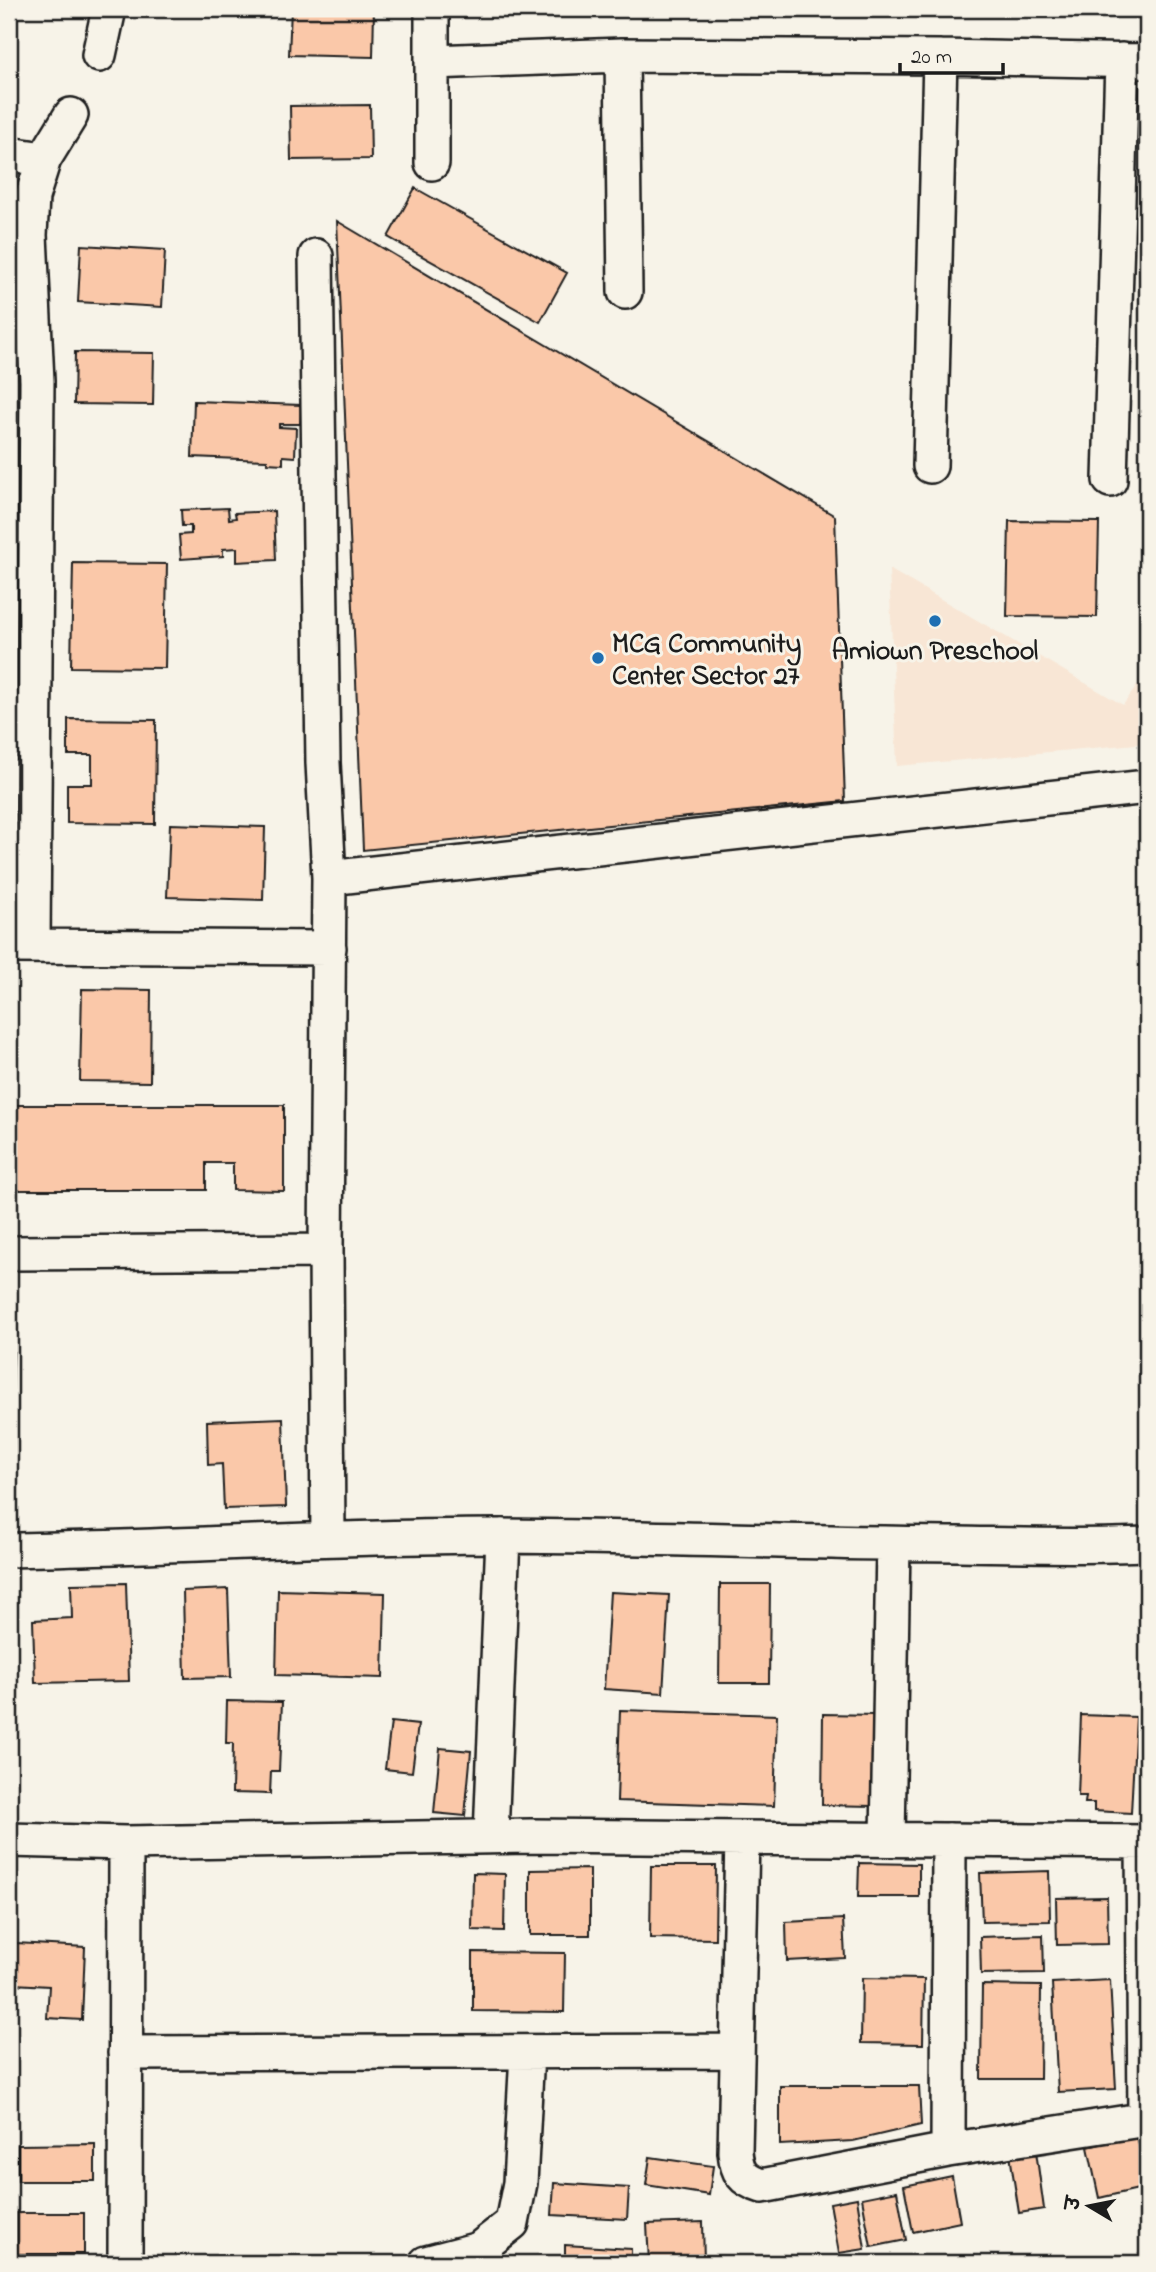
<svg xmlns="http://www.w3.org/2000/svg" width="1156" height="2272" font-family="'Indie Flower','Playpen Sans Deva',sans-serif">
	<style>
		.built { fill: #f8e6d5 }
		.building { fill: #fac8a9; stroke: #1c1c1c; stroke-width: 2 }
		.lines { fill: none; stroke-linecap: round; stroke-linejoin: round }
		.street-casing { stroke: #1c1c1c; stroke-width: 38 }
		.street { stroke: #f7f3e8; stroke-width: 33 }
		.poi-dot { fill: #1f6fb2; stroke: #f7f3e8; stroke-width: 2.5 }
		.labels { text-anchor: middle; stroke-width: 6; stroke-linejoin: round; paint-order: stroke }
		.poi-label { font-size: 28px; font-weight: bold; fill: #1c1c1c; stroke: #f7f3e8; text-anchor: start }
	</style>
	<rect width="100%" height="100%" fill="#f7f3e8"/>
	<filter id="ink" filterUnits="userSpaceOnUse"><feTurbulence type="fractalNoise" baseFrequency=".0143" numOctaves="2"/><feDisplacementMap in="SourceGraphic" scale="14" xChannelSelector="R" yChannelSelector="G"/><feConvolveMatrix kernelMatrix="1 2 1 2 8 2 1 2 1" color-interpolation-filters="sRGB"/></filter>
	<g filter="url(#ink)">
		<!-- built -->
		<path class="built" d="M889 569 1123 705 1147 672V743L897 766Z"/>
		<!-- building -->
		<path class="building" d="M291 9H374L373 57 289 55Z
			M370 105 371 159 291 160 290 106Z
			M415 188 567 273 540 322 388 237Z
			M337 221 835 516 845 801 363 850Z
			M81 245 165 250 162 307 78 302Z
			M75 352 154 353 153 405 74 404Z
			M194 401 301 405 300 424H279V427L296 428 295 457 283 456V464L267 463V460L192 457Z
			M228 508 229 519 236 518 235 513 274 511 276 560 237 562V548L223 549V556L181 559 179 535 191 534V526H182L181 510Z
			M1009 521 1099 522 1097 617 1007 616Z
			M73 563 167 564 165 668 71 667Z
			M68 719 156 720 155 824 67 823V784H92V755H68Z
			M170 824 265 827 263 900 167 897Z
			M82 989 151 990 150 1082 80 1081Z
			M15 1105H284V1191L233 1190V1163H206V1190H15Z
			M9 1310H15L12 1396 9 1395Z
			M283 1418 286 1507 224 1509 222 1464 208 1465 207 1421Z
			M9 1436H14L12 1512H9Z
			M126 1583 129 1681 35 1683 33 1620 72 1618 71 1584Z
			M720 1584H770L769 1683H719Z
			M228 1589 231 1677 185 1678 183 1591Z
			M278 1590 385 1593 383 1678 276 1675Z
			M610 1592 669 1595 663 1693 604 1689Z
			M227 1701 282 1702 279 1771H271L270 1794 232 1793 233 1743H226Z
			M620 1710 777 1715 774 1806 617 1801Z
			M823 1714 875 1715 873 1806 822 1805Z
			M1081 1715 1136 1717 1131 1813 1094 1811V1803H1085L1086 1796H1078Z
			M391 1722 418 1725 412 1772 385 1769Z
			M440 1748 471 1751 465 1816 434 1813Z
			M859 1863 919 1864V1897H858Z
			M651 1866H716L715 1939 650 1938Z
			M590 1869V1935H530V1870Z
			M1049 1871 1050 1921 982 1922 980 1873Z
			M473 1873 505 1874 504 1931 472 1930Z
			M1107 1897 1108 1944 1057 1945 1056 1898Z
			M843 1919 845 1958 787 1961 786 1922Z
			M1043 1935 1044 1973 981 1974 980 1937Z
			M16 1943 85 1947 82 2020 47 2018 49 1986 14 1984Z
			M473 1952 565 1953 564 2012 473 2011Z
			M862 1978 924 1979 923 2044 861 2043Z
			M1110 1980 1116 2089 1058 2092 1052 1983Z
			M982 1985 1041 1986 1040 2079H981Z
			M780 2086H919L921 2125 853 2141 780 2145Z
			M1137 2135 1147 2187 1099 2198 1088 2147Z
			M95 2144V2181H18V2145Z
			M1036 2151 1044 2209 1019 2213 1010 2155Z
			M650 2157 713 2166 709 2195 646 2185Z
			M952 2176 960 2222 913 2232 904 2186Z
			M554 2183 629 2188 627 2219 552 2215Z
			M897 2191 906 2240 871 2247 862 2198Z
			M857 2198 865 2249 839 2253 830 2203Z
			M17 2213H84V2254H17Z
			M703 2222 704 2263H649L647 2224Z
			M565 2245 631 2249V2263H565Z"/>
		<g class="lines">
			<defs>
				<path id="street" d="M432 9V163
					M99 55 109 9
					M622 55 625 292
					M433 62 622 55 940 57 1147 61
					M9 154 44 159
					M316 256 323 763 329 878 326 1251 328 1538
					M930 466 940 57
					M1110 480 1122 60
					M329 878 1147 787
					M9 946 329 948
					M33 946 37 381 30 235 32 197 44 159 71 115
					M9 1253 326 1251
					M9 1550C173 1547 336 1536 501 1536 653 1537 806 1543 958 1544 1021 1545 1084 1547 1147 1544
					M491 1836 503 1536
					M742 1838 735 2152C737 2172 742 2180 762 2186L948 2150 1147 2119
					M888 1839 893 1544
					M9 1840 126 1843 531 1836 1147 1842
					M1143 1842 1145 2119
					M125 2053 737 2051
					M948 2150 949 1840
					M125 2263 126 1843
					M426 2263 479 2249 512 2223 520 2183 527 2053"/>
			</defs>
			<!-- street casing -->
			<use href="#street" class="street-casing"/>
			<!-- street -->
			<use href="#street" class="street"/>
		</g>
	</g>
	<!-- markers -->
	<g class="poi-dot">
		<circle cx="935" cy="621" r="7"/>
		<circle cx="598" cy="658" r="7"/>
	</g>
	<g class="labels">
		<!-- poi labels -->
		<g class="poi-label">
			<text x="612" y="652">MCG Community<tspan x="612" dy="32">Center Sector 27</tspan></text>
			<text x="935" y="659" text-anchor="middle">Amiown Preschool</text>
		</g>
	</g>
	<!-- margin -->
	<rect width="1156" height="2272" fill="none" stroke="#f7f3e8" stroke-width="35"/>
	<rect x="18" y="18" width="1121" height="2237" fill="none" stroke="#1c1c1c" stroke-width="2.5" filter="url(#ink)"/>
	<!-- north arrow -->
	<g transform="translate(1089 2206) rotate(280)" stroke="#f7f3e8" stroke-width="5" paint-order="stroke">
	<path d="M0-5L12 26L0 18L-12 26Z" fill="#1c1c1c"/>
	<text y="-10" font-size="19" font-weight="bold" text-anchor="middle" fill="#1c1c1c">उ</text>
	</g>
	<!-- scale -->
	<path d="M900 63v10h103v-10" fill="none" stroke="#1c1c1c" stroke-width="3.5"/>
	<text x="911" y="63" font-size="21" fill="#1c1c1c" stroke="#f7f3e8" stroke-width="5" paint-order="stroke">20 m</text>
</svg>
